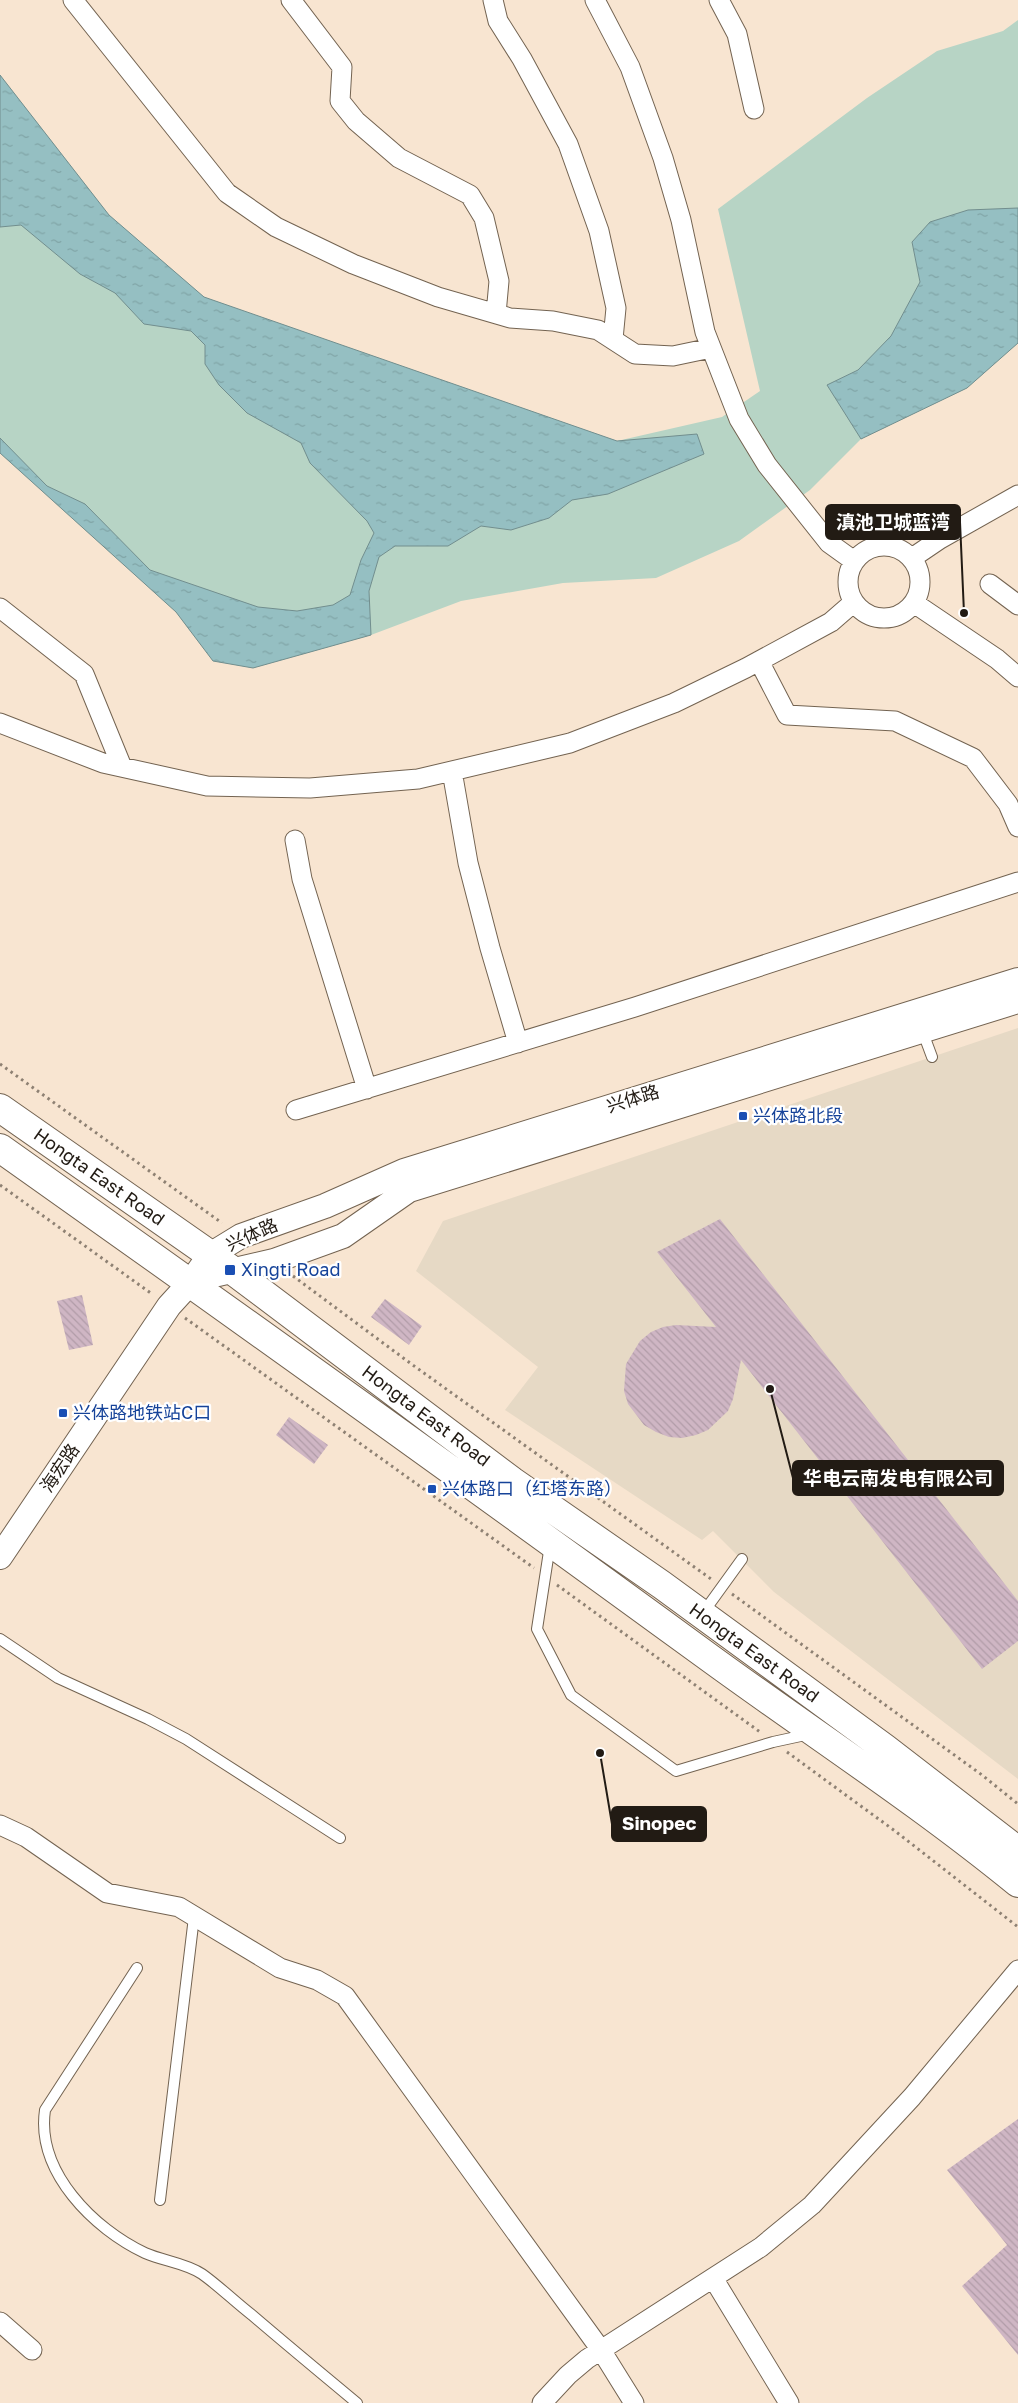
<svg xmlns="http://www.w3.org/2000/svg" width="1018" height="2403" font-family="'Golos Text','Noto Sans SC',sans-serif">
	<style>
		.commercial { fill: #e6d9c5 }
		.grass { fill: #b7d4c5 }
		.water { fill: url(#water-ripples); stroke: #728e8e }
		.building { fill: url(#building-back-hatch) }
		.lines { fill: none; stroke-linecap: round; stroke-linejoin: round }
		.service-casing { stroke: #736351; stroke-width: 12 }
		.minor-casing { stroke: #736351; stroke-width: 21 }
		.tertiary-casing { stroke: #736351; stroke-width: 26 }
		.secondary-casing { stroke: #736351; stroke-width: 30 }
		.path { stroke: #8e8173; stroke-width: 3; stroke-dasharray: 2.5 4; stroke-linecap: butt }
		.service { stroke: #fff; stroke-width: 10 }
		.minor { stroke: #fff; stroke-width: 19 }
		.tertiary { stroke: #fff; stroke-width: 24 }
		.secondary { stroke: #fff; stroke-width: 28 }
		.transit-dot { fill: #1a4fb4; stroke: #fff; stroke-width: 2 }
		.labels { text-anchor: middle; stroke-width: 4.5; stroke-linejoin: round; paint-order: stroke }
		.street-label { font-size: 18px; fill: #221b14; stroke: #fff }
		.transit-label { font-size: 18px; fill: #164399; stroke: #fff; text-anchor: start }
		.leader { fill: none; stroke: #221b14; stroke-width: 2 }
		.callout-dot { fill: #221b14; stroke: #fff; stroke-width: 2 }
		.callout { fill: #221b14; stroke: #221b14; stroke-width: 2 }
		.callout-label { font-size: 19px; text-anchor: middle; font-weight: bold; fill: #fff }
	</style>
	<defs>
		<pattern id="water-ripples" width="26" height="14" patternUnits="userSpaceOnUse" patternTransform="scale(1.25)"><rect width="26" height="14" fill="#95bfc2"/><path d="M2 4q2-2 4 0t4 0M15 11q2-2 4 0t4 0" fill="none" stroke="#80a4a6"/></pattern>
		<pattern id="building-back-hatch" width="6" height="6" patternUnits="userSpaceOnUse" patternTransform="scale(1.25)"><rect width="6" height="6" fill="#cfb6c4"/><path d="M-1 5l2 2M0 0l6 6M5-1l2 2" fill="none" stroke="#b19ca8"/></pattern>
	</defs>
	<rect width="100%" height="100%" fill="#f8e5d1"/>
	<!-- commercial -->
	<path class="commercial" d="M1018 1028V1779L774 1592 713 1531 702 1540 505 1410 538 1367 416 1271 443 1221Z"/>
	<!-- grass -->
	<path class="grass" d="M1018 20V343L967 388 861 439 810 490 739 541 656 578 563 583 461 601 371 635 253 668 213 661 176 612 0 453V75L109 215 204 297 617 441 722 417 760 391 718 209 867 98 937 51 1003 31Z"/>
	<!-- water -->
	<path class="water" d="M0 75 109 215 204 297 617 441 697 434 704 454 608 494 572 500 549 518 511 530 481 526 448 546H395L379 557 369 591 371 635 253 668 213 661 176 612 0 453V438L47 486 85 504 150 570 258 607 297 611 333 605 350 595 361 560 374 533 367 521 310 463 301 443 247 413 219 385 205 364V345L191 331 144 324 115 293 80 274 21 225 0 227Z
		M1018 208V343L967 388 861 439 827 385 858 370 891 336 920 282 912 242 930 222 968 210Z"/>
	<!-- building -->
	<path class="building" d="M720 1219 1018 1601V1641L982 1669 741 1360 733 1399 728 1411 708 1430 696 1435 682 1438 669 1437 656 1432 644 1425 628 1404 624 1391 626 1364 640 1341 651 1332 663 1327 676 1325 716 1327 657 1252Z
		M82 1295 93 1345 69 1350 57 1301Z
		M385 1299 422 1326 409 1345 371 1317Z
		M289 1417 328 1445 314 1464 276 1435Z
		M1018 2119V2355L962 2286 1007 2245 947 2170Z"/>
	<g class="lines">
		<defs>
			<path id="service" d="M922 1030 932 1057
				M550 1545 537 1629 571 1695 676 1771 773 1742 810 1734
				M703 1613 742 1559
				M0 1639 58 1678 148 1719 186 1739 340 1838
				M137 1968 45 2110C36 2172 94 2229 145 2253 163 2261 186 2263 202 2274 219 2286 235 2302 252 2315 287 2345 322 2374 357 2403
				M160 2200 194 1917"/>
			<path id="minor" d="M73 0 227 193 276 227 353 264 438 297 510 318 553 321 598 330 635 354 673 356 711 348
				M291 0 342 67 340 101 356 121 399 158 470 195 484 218 499 281 496 314
				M493 0 498 21 522 59 568 144 599 231 616 308 613 339
				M595 0 630 67 663 158 681 220 705 332 739 419 767 465 829 543 854 561
				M719 0 737 34 754 109
				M848 582a36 36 0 1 1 72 0a36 36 0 1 1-72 0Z
				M912 558 940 539 1018 495
				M990 584 1018 605
				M914 603 997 659 1018 677
				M0 608 84 674 122 767
				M759 661 787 715 895 721 973 758 1008 804 1018 827
				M0 723 103 763 207 786 310 788 418 779 570 743 674 703 746 668 831 622 854 602
				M452 771 468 863 490 948 518 1043
				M295 840 302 879 367 1089
				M296 1110 635 1007 1018 882
				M0 1825 26 1837 107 1893 179 1907 280 1968 317 1980 345 1996 601 2350 634 2403
				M713 2278 789 2403
				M0 2322 32 2350
				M542 2403 568 2375 587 2359 761 2247 812 2205 912 2097 1018 1970"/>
			<path id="tertiary" d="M218 1274 274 1261 343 1236 409 1190 1018 1001
				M0 1557 169 1306 190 1283 210 1255 241 1236 325 1206 404 1171 1018 980"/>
			<path id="secondary" d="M0 1108 232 1270 512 1481 662 1585 886 1749 1018 1851
				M0 1148C237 1316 473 1485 707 1656 811 1732 919 1802 1018 1883"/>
		</defs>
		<!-- service casing -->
		<use href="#service" class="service-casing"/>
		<!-- minor casing -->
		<use href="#minor" class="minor-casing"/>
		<!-- tertiary casing -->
		<use href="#tertiary" class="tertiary-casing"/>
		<!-- secondary casing -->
		<use href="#secondary" class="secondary-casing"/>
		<!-- path -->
		<path class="path" d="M0 1064 222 1223
			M0 1185 152 1294
			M293 1276 410 1363 711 1579
			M185 1318 534 1568
			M557 1585 760 1732
			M732 1594 982 1775 1018 1804
			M787 1752 895 1831 1018 1927"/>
		<!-- service -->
		<use href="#service" class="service"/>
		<!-- minor -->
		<use href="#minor" class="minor"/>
		<!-- tertiary -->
		<use href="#tertiary" class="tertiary"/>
		<!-- secondary -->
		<use href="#secondary" class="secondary"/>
	</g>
	<!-- markers -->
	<g class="transit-dot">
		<rect x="738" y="1111" width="10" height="10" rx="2.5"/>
		<rect x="224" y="1264" width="12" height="12" rx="2.5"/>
		<rect x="58" y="1408" width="10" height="10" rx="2.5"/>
		<rect x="427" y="1484" width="10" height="10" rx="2.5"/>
	</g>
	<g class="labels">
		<!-- street labels -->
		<g class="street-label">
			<text transform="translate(633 1099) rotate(-17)" y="6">兴体路</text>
			<text transform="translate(99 1177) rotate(35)" y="6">Hongta East Road</text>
			<text transform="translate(252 1235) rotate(-24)" y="6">兴体路</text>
			<text transform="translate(426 1416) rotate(37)" y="6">Hongta East Road</text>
			<text transform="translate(60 1468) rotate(-56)" y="6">海宏路</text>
			<text transform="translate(754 1653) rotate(36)" y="6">Hongta East Road</text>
		</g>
		<!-- transit labels -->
		<g class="transit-label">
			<text x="753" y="1122">兴体路北段</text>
			<text x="241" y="1276">Xingti Road</text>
			<text x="73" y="1419">兴体路地铁站C口</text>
			<text x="442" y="1495">兴体路口（红塔东路）</text>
		</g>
	</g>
	<!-- callouts -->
	<path class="leader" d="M964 613L960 522M770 1389L793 1478M600 1753L612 1824"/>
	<g class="callout-dot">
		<circle cx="964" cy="613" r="5"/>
		<circle cx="770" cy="1389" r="5"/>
		<circle cx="600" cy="1753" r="5"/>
	</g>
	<g class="callout">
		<rect x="826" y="505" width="134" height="34" rx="5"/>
		<rect x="793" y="1461" width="210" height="34" rx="5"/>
		<rect x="612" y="1807" width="94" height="34" rx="5"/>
	</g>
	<g class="callout-label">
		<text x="893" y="529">滇池卫城蓝湾</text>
		<text x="898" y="1485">华电云南发电有限公司</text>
		<text x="659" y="1830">Sinopec</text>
	</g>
</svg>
